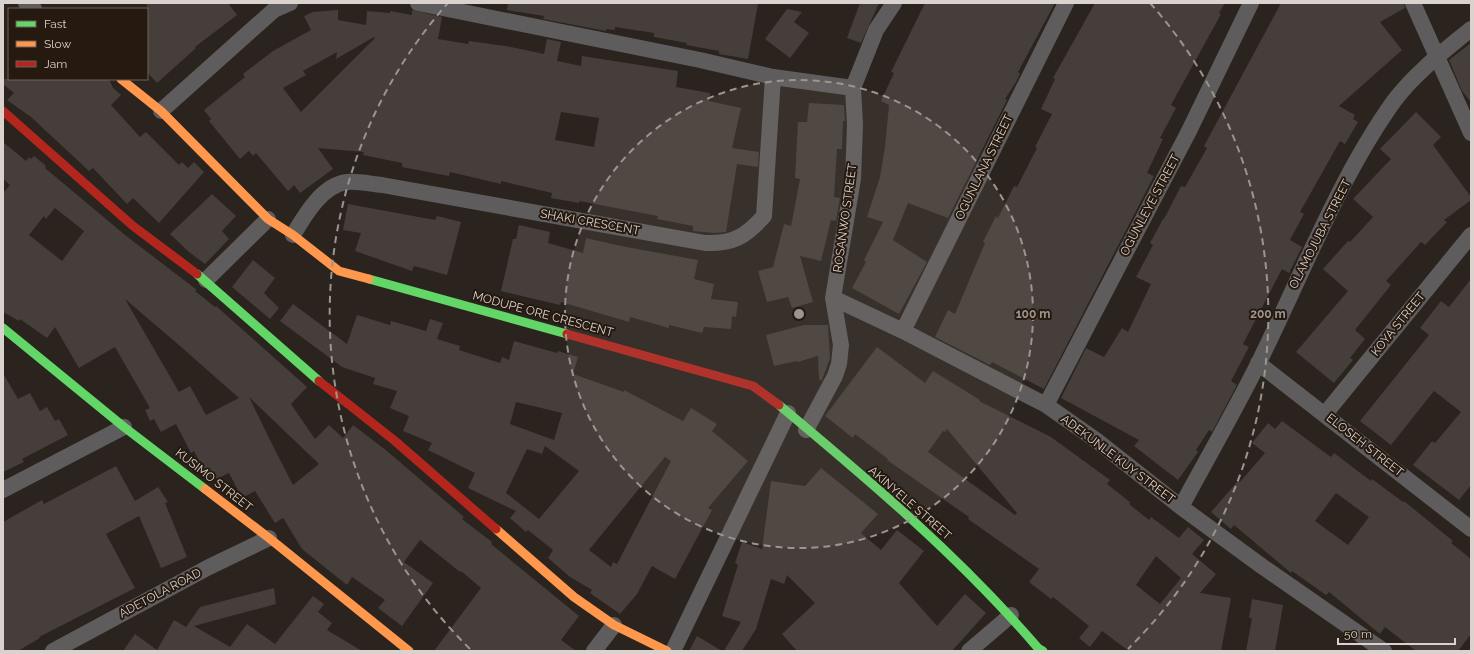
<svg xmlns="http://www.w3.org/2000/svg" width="1474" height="654" font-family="Raleway,sans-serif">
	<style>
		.building { fill: #453e3a; fill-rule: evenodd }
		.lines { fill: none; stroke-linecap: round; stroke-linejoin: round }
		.street { stroke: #5f5c5d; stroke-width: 16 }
		.fast { stroke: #63d668; stroke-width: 9 }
		.slow { stroke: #ff974d; stroke-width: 9 }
		.jam { stroke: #b3261e; stroke-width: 9 }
		.ring { fill: none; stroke: #9c958f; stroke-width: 2; stroke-dasharray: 7 5 }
		.labels { text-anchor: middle; stroke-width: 4; stroke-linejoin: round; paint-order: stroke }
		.street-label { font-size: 12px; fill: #dad2cc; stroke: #251910 }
		.centre { fill: #9c958f; stroke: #251910; stroke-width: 2 }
		.ring-label { font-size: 12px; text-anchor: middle; font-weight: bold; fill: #9c958f; stroke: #251910; stroke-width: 4; stroke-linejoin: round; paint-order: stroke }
	</style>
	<rect width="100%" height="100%" fill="#2a231e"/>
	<!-- building -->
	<path class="building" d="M147 3H228L237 15 195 47 196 48 157 83 147 72Z
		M508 3H751L758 4 748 59 719 54V51L686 45 687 43 654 37V33L615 27V30L606 29V31L543 19 544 16 507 10Z
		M860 3H879L861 43 847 38Z
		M925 3H1055L1018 72 1020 74 1016 82 1005 99 1007 100 948 218 908 203 893 240 927 262 899 314 852 288 866 262 864 260 883 222 867 217 880 177 885 147 889 105 881 101 894 73 891 72Z
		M1095 3H1225L1219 13 1221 14 1171 105 1176 108 1160 138 1163 139 1147 173 1154 176 1044 389 992 362 990 365 935 337 948 310 955 314 985 243 983 242 996 216 998 218 1014 186 1017 187 1037 148 1035 147 1052 114 1041 109 1055 79 1053 78Z
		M1281 3H1404L1405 8 1380 22 1402 50 1339 106 1355 115 1353 119 1358 122 1345 144 1340 141 1300 212 1304 214 1290 240 1302 247 1289 273 1282 269 1243 344 1249 347 1231 381 1237 385 1212 432 1209 430 1196 450 1198 452 1178 480 1134 446 1139 440 1061 398 1086 348 1104 357 1122 328 1128 332 1151 284 1136 277 1153 245 1150 243 1163 219H1164L1181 186 1185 187 1207 148 1204 146Z
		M787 9 802 12 794 22 809 33 790 58 765 39Z
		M338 10V20L366 25 367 11 390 13V11L412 15V10L442 17 438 39 468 44 469 41 511 47 544 54 547 39 561 42 557 61 581 66 582 56 678 71 676 87 710 93 709 101 741 108 732 148 759 152 758 167 737 164 726 232 714 233 693 231V226L657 219 658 216 579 201V203L551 198 552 193 501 181V184L450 172 449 176 402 167V163L363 155 364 152 318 148 333 169 300 193 294 185 288 191 256 153 253 156 249 151 240 159 209 121 211 119 204 110 245 77 243 74 273 51 311 30 304 16 313 12ZM374 37 375 38 301 112 283 88 306 75 303 71 337 52 336 59ZM561 112 599 118 594 147 555 140Z
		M1471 43V102L1462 91 1449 60Z
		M3 79H109L113 88 121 95 111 105 140 137 146 132 179 165 182 162 188 168 194 162 204 172 159 223 133 198 127 204 93 168 89 171 31 117 7 100 14 93 3 84Z
		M809 103 844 105 845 121H843L842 149H837L834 197 840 198 836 221 831 220 821 261 800 256 813 302 792 308 788 297 767 302 758 271 773 267 784 224 791 226 800 179 795 178 798 122H807Z
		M1416 112 1441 137 1433 145 1471 197V200L1444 220 1447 222 1425 245 1421 242 1386 281 1391 285 1355 330 1365 339 1350 358 1353 360 1334 383 1296 352 1348 291 1323 269 1348 241 1350 242 1373 217 1353 199 1391 159 1380 149Z
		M3 142 26 161 29 157 31 159 34 156 46 166 45 168 125 235 197 290 195 291 215 307 216 306 307 387 291 404 315 439 329 425 343 438 353 425 387 451 464 517 462 519 492 542 491 544 579 616 561 640 576 651H434L481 588 461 571 460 572 420 540 404 562 433 583 402 626 378 608 385 600 352 577 347 585 302 549 283 518 275 523 255 491 242 498 229 473 214 480 206 474 194 451 191 453 176 424 161 432 154 419 150 421 145 410 150 408 115 347 79 368 55 327 47 338 20 319 19 321 3 312V193L10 185 3 179ZM55 208 84 231 62 261 29 235 44 216 46 219ZM125 299 180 346 239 398 206 415 190 386 179 392ZM249 397 319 464 293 485 275 450Z
		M212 194 236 216 222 231 229 239 205 264 189 252 170 234Z
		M348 204 435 220 437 216 461 222 447 275 414 266 412 271 355 251 361 233 343 230Z
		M519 225 550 232 548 243 583 253 586 238 621 246 698 260 694 279 714 284 711 299 738 302 736 317 732 316 731 329 704 327 702 333 669 325V328L630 317 629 322 561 302 560 305 501 291 513 239H516Z
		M253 260 275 278 264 293 279 308 270 319 232 287Z
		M1471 279V485L1459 500 1413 465 1432 441 1435 443 1461 412 1434 391 1391 445 1360 421 1429 335 1420 328 1441 301 1449 307Z
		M293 304 347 344 357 315 390 325 391 321 426 331 430 319 443 323 437 339 460 346 459 350 500 363 502 357 509 360 514 341 557 353 558 351 578 357 573 374 624 392V390L683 421 691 408 717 424 712 431 748 461 708 508 712 510 675 579 652 566 637 594 620 614 590 593 592 590 570 577 548 558 553 550 528 530 526 532 510 518 516 511 468 488 475 473 428 450 432 443 403 431 409 416 390 408 397 391 373 384 375 378 342 367 280 321ZM516 402 562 413 554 440 510 424ZM545 446 579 471 539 519 506 493 527 449 542 454ZM665 457 671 461 617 564 613 562 611 567 589 550Z
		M804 325H828L830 358 822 380H819L818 356 798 362 797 361 774 366 766 335Z
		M877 347 925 383 933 371 980 400 979 401 1051 437 1110 480 1107 484 1130 502 1129 504 1149 520 1151 517 1179 538 1188 527 1204 540 1192 554 1216 574 1200 593 1231 598 1221 651H1129L1102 631 1090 647 1079 638 1089 626 1053 597 1051 599 1029 582 1039 569 968 519 969 517 887 460 888 459 855 434 853 438 825 416ZM947 429 1017 513 1015 515 928 452 943 431 945 432ZM1156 556 1181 578 1160 604 1136 585Z
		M3 373 18 399 30 393 40 411 47 407 55 421 59 419 68 435 22 459 24 462 3 472Z
		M1282 421 1331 457 1334 453 1371 481 1372 479 1403 502 1404 501 1453 541 1451 543 1471 559V634L1458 651H1416L1385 627 1380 634 1329 592 1326 595 1292 571 1291 573 1234 525 1231 529 1211 512 1238 481 1240 482 1265 453 1252 443 1268 423 1275 429ZM1336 493 1369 517 1348 545 1315 521Z
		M116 466 135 501 158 487 168 502 165 503 187 557 161 568 139 516 106 534 135 588 39 637 40 638 18 651H3V522L42 500 44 504Z
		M821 468 878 514 861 533 881 550 897 530 924 551 899 583 937 626 965 594 986 613 952 651H797L782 634 815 603 787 575 784 584 771 579 756 629 742 651H724L741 622 722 616 738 565 735 563 742 542 762 549 771 481 805 486Z
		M274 588 276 604 194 626 230 647 247 624 275 644 313 596 324 604 318 612 332 623 327 630 362 651H123L135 634 157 650 174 620 186 627 200 607Z
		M1252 599 1283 605 1275 651H1246L1252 618H1249Z
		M697 636 722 651H689Z"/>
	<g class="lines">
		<!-- street -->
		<path class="street" d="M26 3 34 9
			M418 3 700 60 773 77 853 88
			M1413 3 1471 133
			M161 111 274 10 290 3
			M293 235C305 215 322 185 347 182 358 181 371 184 382 185L705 243C733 244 745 237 764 216L773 77
			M206 280 268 219
			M833 298 903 331 1046 405 1096 440 1181 507 1263 567 1384 651
			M903 331 1066 3
			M1258 363 1471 529
			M1046 405 1189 131 1251 3
			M1325 414 1471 235
			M806 430 835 376 839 364 841 345 833 298 853 179 855 125 853 88 876 30 894 3
			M3 490 124 427
			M1181 507C1207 459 1234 412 1258 364 1301 278 1338 179 1394 101 1415 73 1444 51 1471 29
			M53 651 209 567 269 538
			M594 651 614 625
			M673 651 788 413
			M969 651 1011 615"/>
		<!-- fast -->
		<path class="fast" d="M197 274 319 381
			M369 279 567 334
			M3 328 124 427 205 489
			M779 405C870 481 960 557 1038 648L1043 651"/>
		<!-- slow -->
		<path class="slow" d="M121 79 161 111 268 219 293 235 339 271 369 279
			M205 489 269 538 409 651
			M496 529 574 597 614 625 667 651"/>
		<!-- jam -->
		<path class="jam" d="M3 111 133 226 197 274
			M567 334 753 386 779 405
			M319 381 395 441 496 529"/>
	</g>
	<!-- distance rings -->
	<circle cx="799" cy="314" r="234" fill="#9c958f" fill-opacity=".12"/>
	<g class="ring">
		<circle cx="799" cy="314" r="234"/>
		<path d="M470 649A469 469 0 0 1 448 3M1150 3A469 469 0 0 1 1128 649"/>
	</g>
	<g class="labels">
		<!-- street labels -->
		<g class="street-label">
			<text transform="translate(984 167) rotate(-64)" y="4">OGUNLANA STREET</text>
			<text transform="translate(1150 205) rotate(-62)" y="4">OGUNLEYE STREET</text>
			<text transform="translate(845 218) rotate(-82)" y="4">ROSANWO STREET</text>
			<text transform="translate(590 222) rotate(10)" y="4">SHAKI CRESCENT</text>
			<text transform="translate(1320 234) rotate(-63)" y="4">OLAMOJUBA STREET</text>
			<text transform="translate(543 314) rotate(15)" y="4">MODUPE ORE CRESCENT</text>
			<text transform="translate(1398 324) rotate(-51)" y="4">KOYA STREET</text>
			<text transform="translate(1365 445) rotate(38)" y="4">ELOSEH STREET</text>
			<text transform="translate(1118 459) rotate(37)" y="4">ADEKUNLE KUY STREET</text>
			<text transform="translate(214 480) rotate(38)" y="4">KUSIMO STREET</text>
			<text transform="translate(910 503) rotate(41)" y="4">AKINYELE STREET</text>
			<text transform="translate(160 593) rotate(-28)" y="4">ADETOLA ROAD</text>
		</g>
	</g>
	<circle cx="799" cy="314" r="6" class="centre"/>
	<g class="ring-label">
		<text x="1033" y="318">100 m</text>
		<text x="1268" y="318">200 m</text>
	</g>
	<!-- border -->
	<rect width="1474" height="654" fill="none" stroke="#dad2cc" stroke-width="8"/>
	<!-- legend -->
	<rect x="8" y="8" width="140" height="72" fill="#251910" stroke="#6d635b"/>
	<rect x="16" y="21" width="20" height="6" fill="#63d668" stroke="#6d635b"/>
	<text x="44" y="28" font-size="12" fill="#dad2cc">Fast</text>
	<rect x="16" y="41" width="20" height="6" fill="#ff974d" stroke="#6d635b"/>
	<text x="44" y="48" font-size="12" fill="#dad2cc">Slow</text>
	<rect x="16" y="61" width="20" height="6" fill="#b3261e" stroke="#6d635b"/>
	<text x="44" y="68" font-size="12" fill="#dad2cc">Jam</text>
	<!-- scale -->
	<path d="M1338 638v6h117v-6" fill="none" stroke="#dad2cc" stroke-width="2"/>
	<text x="1344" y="638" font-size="12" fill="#dad2cc" stroke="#251910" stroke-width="3" paint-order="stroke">50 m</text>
</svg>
